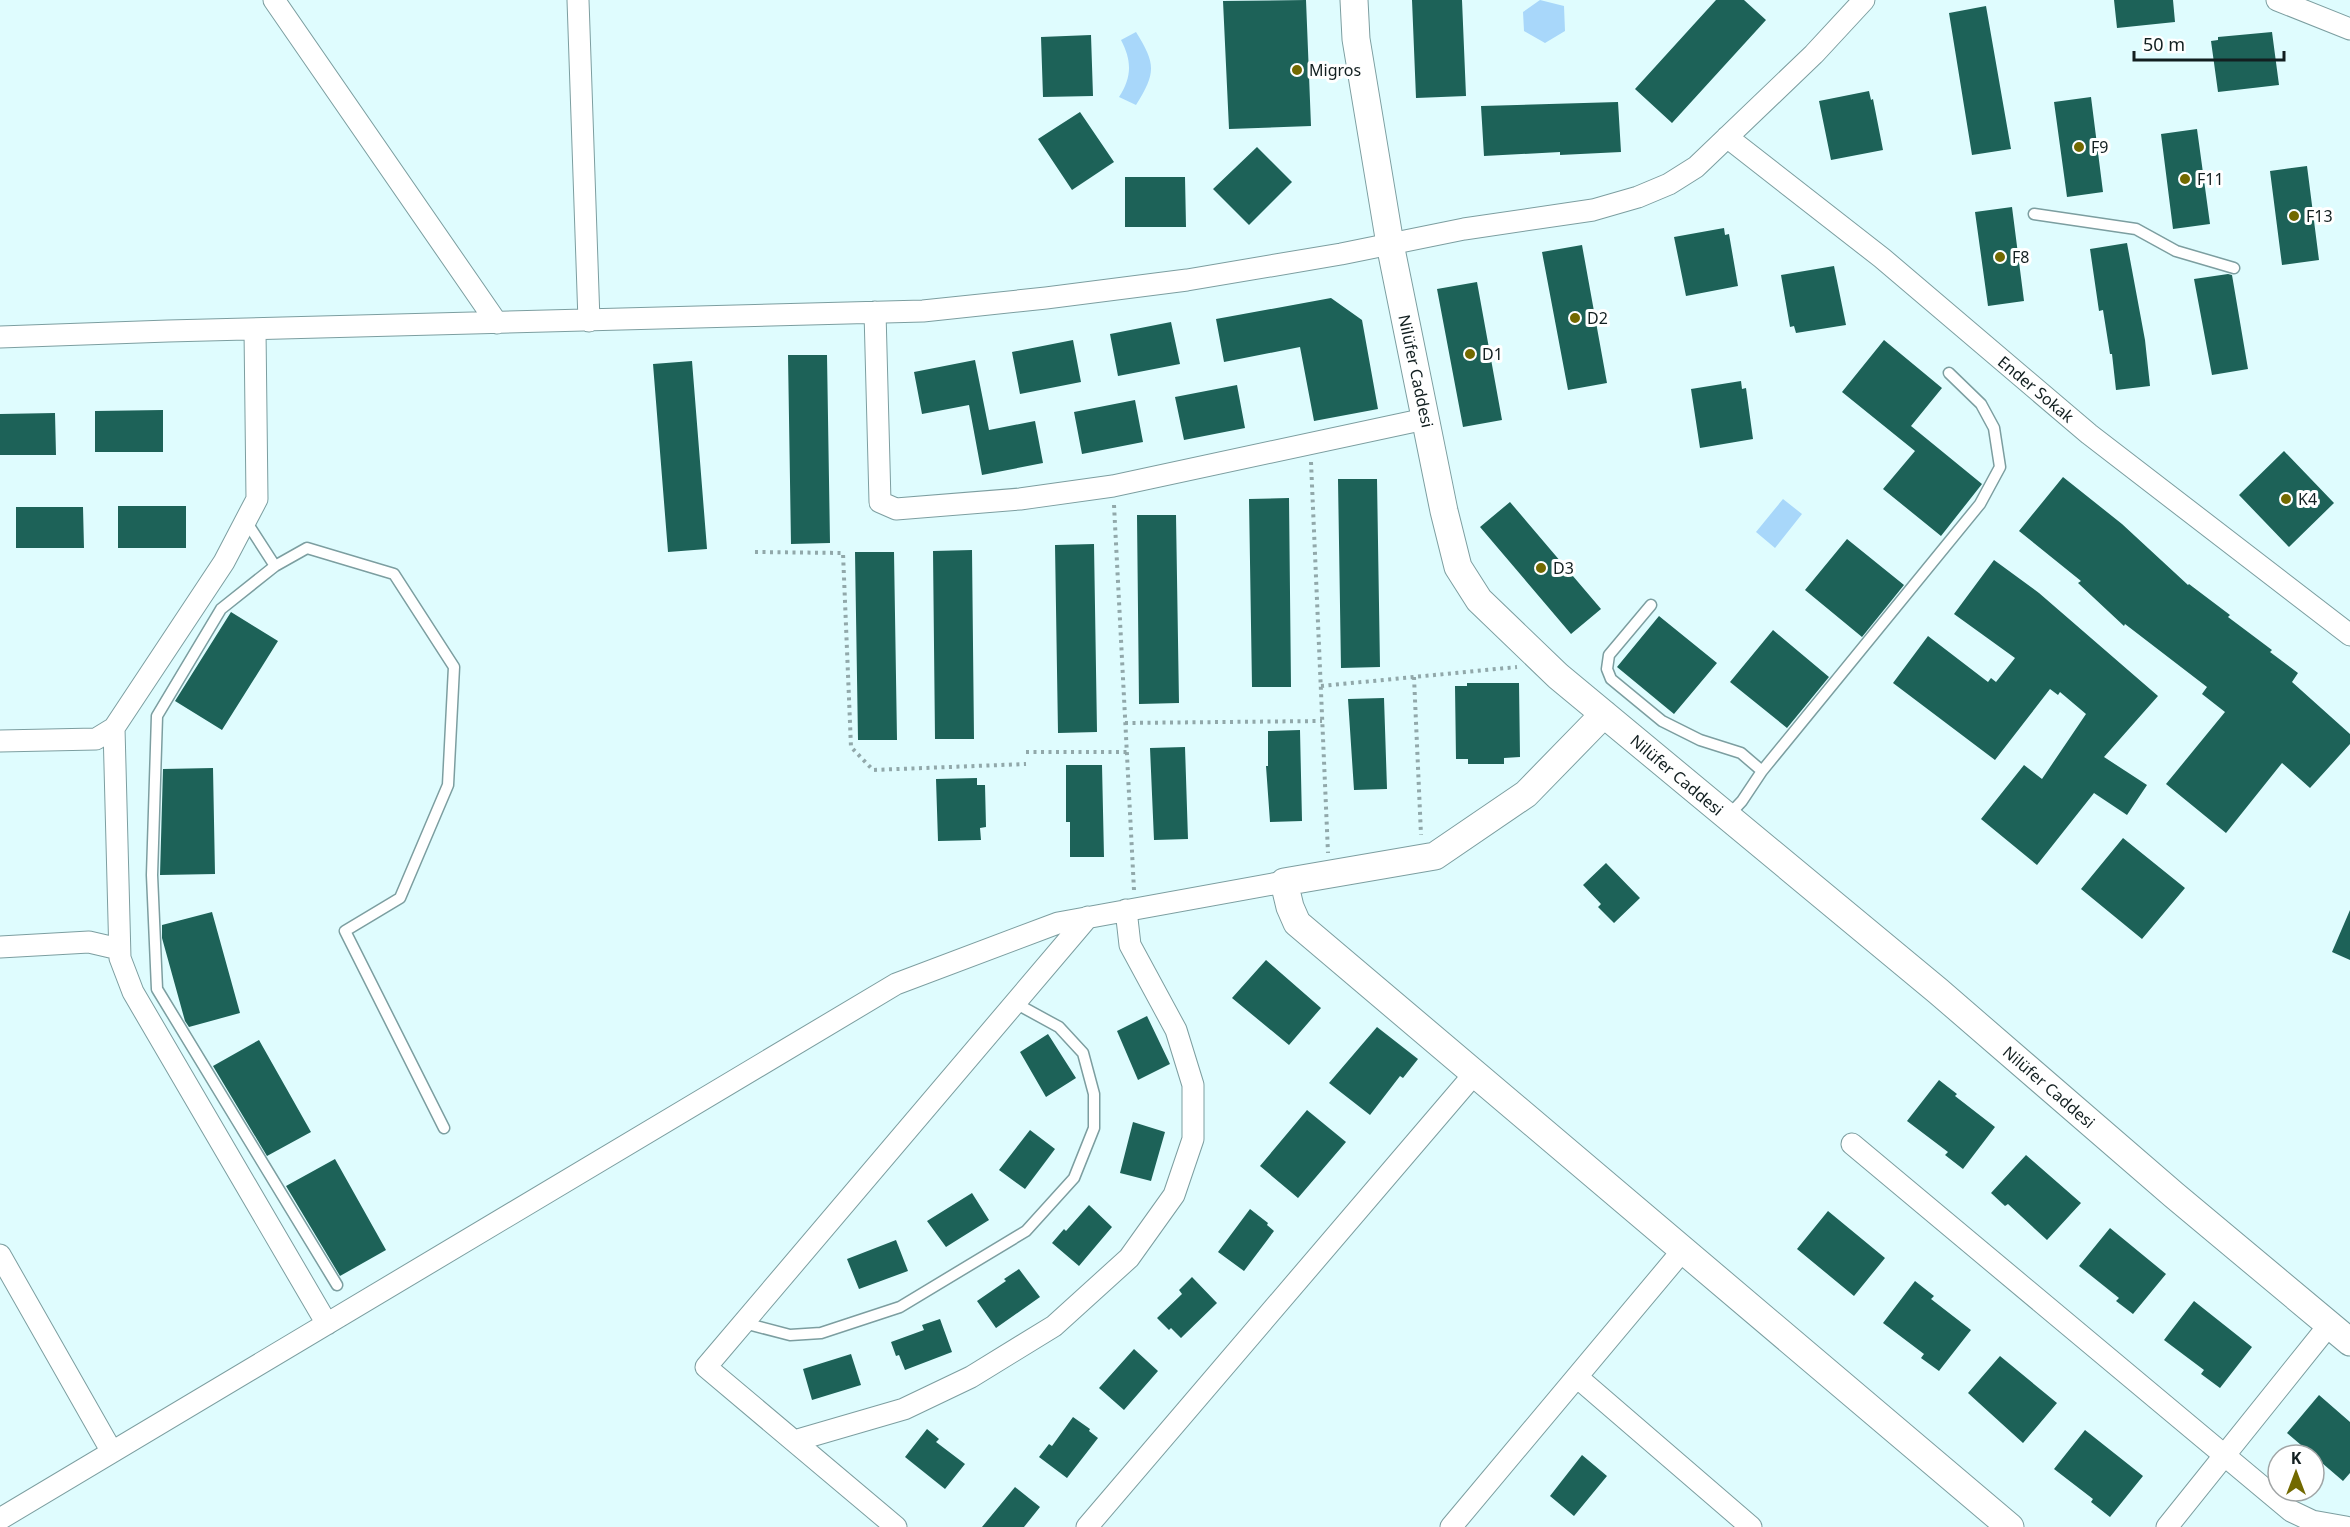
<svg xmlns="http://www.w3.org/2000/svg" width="2350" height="1527" font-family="'Noto Sans',sans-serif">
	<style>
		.water { fill: #a8d7fa }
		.building { fill: #1d6258 }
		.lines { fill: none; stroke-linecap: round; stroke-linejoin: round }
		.service-casing { stroke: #7c9ea0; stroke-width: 13 }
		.minor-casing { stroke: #7c9ea0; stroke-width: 23 }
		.tertiary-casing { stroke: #7c9ea0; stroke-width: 29 }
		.path { stroke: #91a8aa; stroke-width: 4; stroke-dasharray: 3 4.5; stroke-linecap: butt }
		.service { stroke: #fff; stroke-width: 10 }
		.minor { stroke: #fff; stroke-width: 21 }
		.tertiary { stroke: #fff; stroke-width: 27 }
		.poi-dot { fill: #726900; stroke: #fff; stroke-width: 2 }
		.labels { text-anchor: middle; stroke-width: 6; stroke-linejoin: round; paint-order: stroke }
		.poi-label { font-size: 16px; fill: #121f20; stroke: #fff; text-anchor: start }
		.street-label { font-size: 16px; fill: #121f20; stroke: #fff }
	</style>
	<rect width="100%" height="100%" fill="#dffcfe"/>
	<!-- water -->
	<path class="water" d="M1540 0 1564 6 1565 31 1545 43 1524 31 1523 12Z
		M1136 32C1156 64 1156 73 1136 105L1119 97C1132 77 1132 61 1121 40Z
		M1783 499 1802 514 1775 548 1756 532Z"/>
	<!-- building -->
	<path class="building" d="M1306 0 1311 126 1229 129 1223 1Z
		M1412 0H1462L1466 96 1416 98Z
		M1716 0H1744L1766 20 1672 123 1635 89Z
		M2114 0H2173L2175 22 2117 28Z
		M1986 6 2011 149 1972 155 1949 13Z
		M2272 32 2279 85 2218 92 2211 41 2218 40V37Z
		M1091 35 1093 96 1043 97 1041 37Z
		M1869 91 1871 100 1873 99 1883 150 1831 160 1819 101Z
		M2091 97 2103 192 2067 197 2054 102Z
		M1618 102 1621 152 1560 155V152L1484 156 1481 106Z
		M1080 112 1114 162 1072 190 1038 139Z
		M2197 129 2210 224 2173 229 2161 134Z
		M1257 147 1292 182 1249 225 1213 189Z
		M2307 166 2319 260 2282 265 2270 171Z
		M1125 177H1185L1186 227H1125Z
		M2012 207 2024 301 1988 306 1975 212Z
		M1724 228 1725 235 1729 234 1738 286 1686 296 1674 237Z
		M2127 243 2145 340 2150 386 2116 390 2112 354H2110L2103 310 2099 311 2090 249Z
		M1582 245 1607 383 1568 390 1542 252Z
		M1834 266 1846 325 1796 333 1794 326 1790 327 1781 275Z
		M2228 274 2232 275 2248 369 2212 375 2194 279Z
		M1477 282 1502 420 1463 427 1437 289Z
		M1331 298 1362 320 1378 409 1314 421 1300 347 1224 362 1216 319Z
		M1171 322 1180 364 1118 376 1110 334Z
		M1073 340 1081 382 1020 394 1012 352Z
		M1884 340 1942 388 1911 426 1982 484 1941 536 1883 489 1915 451 1842 392Z
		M788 355H827L830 543 791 544Z
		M975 360 989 430 1035 421 1043 463 982 475 969 405 922 414 914 372Z
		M692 361 707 549 668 552 653 364Z
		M1741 381 1742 389 1746 388 1753 439 1700 448 1691 389Z
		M1237 385 1245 428 1184 440 1175 397Z
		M1135 400 1143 442 1082 454 1074 412Z
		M163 410V452H95V411Z
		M55 413 56 455H0V414Z
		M2284 451 2334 503 2289 547 2239 495Z
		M2063 477 2122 524 2188 585 2189 584 2230 615 2228 617 2272 650 2270 652 2298 673 2292 682 2350 734V744L2310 788 2282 763 2226 833 2166 784 2225 712 2202 694 2207 687 2125 624 2124 626 2078 583 2081 581 2019 531Z
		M1338 479H1377L1380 667 1341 668Z
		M1289 498 1291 687H1252L1249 499Z
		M1510 502 1601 609 1571 634 1480 527Z
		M118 506H186V548H118Z
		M16 507H83L84 548H16Z
		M1137 515H1176L1179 703 1139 704Z
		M1847 539 1904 585 1862 637 1805 590Z
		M1094 544 1097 732 1058 733 1055 545Z
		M972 550 974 739H935L933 551Z
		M855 552H894L897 740H858Z
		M1994 560 2039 593 2158 696 2104 757 2147 785 2127 815 2094 793 2037 865 1981 819 2024 765 2042 779 2086 714 2060 692 2058 695 2050 689 1995 760 1893 683 1928 636 1988 682 1991 678 1996 682 2015 658 1954 614Z
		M231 612 278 641 222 730 175 701Z
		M1659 616 1717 663 1674 714 1617 667Z
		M1773 630 1829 677 1787 728 1730 682Z
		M1467 683H1519L1520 757 1504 758V764H1468V759H1456L1455 686H1467Z
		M1384 698 1387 789 1354 790 1348 699Z
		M1300 730 1302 821 1270 822 1266 766H1268V731Z
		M1185 747 1188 839 1154 840 1150 748Z
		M1066 765H1102L1104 857H1070V822H1066Z
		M213 768 215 874 160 875 163 769Z
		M977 778V785H985L986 827 980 828 981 840 938 841 936 779Z
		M2123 838 2185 888 2142 939 2081 889Z
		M1606 863 1640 898 1614 923 1598 907 1601 904 1583 885Z
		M2350 910V960L2332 952Z
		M212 912 240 1013 189 1027 185 1021 162 938V925Z
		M1266 960 1321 1008 1289 1045 1232 998Z
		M1147 1016 1170 1064 1138 1080 1117 1031Z
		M1377 1027 1418 1059 1403 1078 1400 1076 1370 1115 1329 1083Z
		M1048 1034 1076 1078 1046 1097 1020 1052Z
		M259 1040 311 1132 267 1156 213 1066Z
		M1939 1080 1957 1094 1955 1096 1995 1127 1963 1169 1945 1155 1948 1152 1907 1121Z
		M1307 1110 1346 1142 1298 1198 1260 1166Z
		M1133 1122 1165 1132 1151 1181 1120 1173Z
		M1030 1130 1055 1149 1025 1189 999 1170Z
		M2026 1155 2081 1203 2047 1240 2008 1204 2005 1206 1991 1193Z
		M335 1159 386 1250 340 1276 286 1186Z
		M972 1193 989 1220 946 1247 927 1221Z
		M1089 1205 1112 1227 1079 1266 1052 1243 1064 1229 1066 1231Z
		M1250 1209 1268 1223 1267 1225 1274 1231 1244 1271 1218 1252Z
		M1828 1211 1885 1258 1854 1296 1797 1249Z
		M2110 1228 2166 1274 2133 1314 2116 1301 2119 1298 2079 1266Z
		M896 1240 908 1271 859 1289 847 1259Z
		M1019 1269 1040 1297 996 1328 977 1301 1006 1281 1004 1279Z
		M1192 1277 1217 1303 1181 1338 1171 1328 1169 1330 1157 1318 1182 1294 1179 1290Z
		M1915 1281 1934 1296 1931 1299 1971 1330 1939 1371 1921 1358 1924 1354 1883 1323Z
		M2194 1301 2252 1347 2220 1388 2201 1374 2204 1370 2164 1340Z
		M940 1319 952 1352 905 1370 899 1355 896 1356 891 1342 924 1330 922 1325Z
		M1134 1349 1158 1371 1124 1410 1099 1388Z
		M851 1354 861 1385 812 1400 803 1369Z
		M2000 1356 2057 1403 2023 1443 1968 1393Z
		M2319 1395 2350 1422V1473L2343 1481 2287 1433Z
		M1073 1417 1090 1429 1089 1431 1098 1438 1067 1478 1039 1457 1049 1444 1052 1446Z
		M927 1429 939 1439 936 1442 965 1464 945 1489 905 1457Z
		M2085 1430 2143 1476 2110 1517 2091 1502 2093 1499 2054 1469Z
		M1582 1455 1607 1476 1574 1516 1550 1496Z
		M1015 1487 1040 1507 1024 1527H982Z"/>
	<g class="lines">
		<defs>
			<path id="service" d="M2034 214 2136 229 2176 251 2234 268
				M246 521 275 566
				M1651 605 1609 655 1607 669 1611 679 1662 721 1700 740 1741 753 1762 771
				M1728 816 1742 801 1762 771 1980 504 2000 467 1994 428 1981 404 1949 373
				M337 1285 157 989 152 875 157 716 221 609 275 566 307 548 394 574 454 667 448 785 400 898 345 931 444 1128
				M744 1323 790 1335 821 1333 900 1307 1026 1231 1074 1178 1094 1128V1094L1083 1053 1059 1027 1015 1003"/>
			<path id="minor" d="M274 0 497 323
				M578 0 589 321
				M2277 0 2350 29
				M1727 137 1882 258 2089 434 2350 635
				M875 312 880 502 896 509 1020 499 1113 486 1425 419
				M0 337 168 331 923 311 1046 298 1187 280 1341 254 1464 229 1593 210 1638 197 1669 184 1696 167 1814 54 1864 0
				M114 728 120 958 133 992 327 1324
				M0 741 96 739 114 728 224 562 257 499 255 330
				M0 947 89 942 119 949
				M1852 1144 2291 1511 2312 1521 2346 1527
				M0 1255 112 1452
				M1577 1377 1751 1527
				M794 1441 904 1409 971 1377 1054 1326 1129 1258 1174 1195 1193 1139V1085L1176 1030 1130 945 1126 910
				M0 1519 896 984 1058 923 1284 882
				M896 1527 706 1367 1088 917
				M1087 1527 1475 1073
				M1451 1527 1683 1250
				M2167 1527 2329 1325"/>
			<path id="tertiary" d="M1354 0 1356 39 1390 244 1444 511 1458 567 1479 600 1558 676 1938 991 2174 1195 2350 1342
				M1604 714 1526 794 1435 856 1284 882 1290 907 1297 923 2010 1527"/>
		</defs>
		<!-- service casing -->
		<use href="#service" class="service-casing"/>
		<!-- minor casing -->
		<use href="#minor" class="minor-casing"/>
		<!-- tertiary casing -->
		<use href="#tertiary" class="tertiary-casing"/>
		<!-- path -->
		<path class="path" d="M1311 462 1328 853
			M1114 505 1134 890
			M755 552 843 553 851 747 873 770 1026 764
			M1414 677 1421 835
			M1321 686 1517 667
			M1125 723 1322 721
			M1026 752H1127"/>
		<!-- service -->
		<use href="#service" class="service"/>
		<!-- minor -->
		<use href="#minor" class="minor"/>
		<!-- tertiary -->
		<use href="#tertiary" class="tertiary"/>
	</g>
	<!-- markers -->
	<g class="poi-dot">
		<circle cx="1297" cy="70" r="6"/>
		<circle cx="2079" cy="147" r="6"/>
		<circle cx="2185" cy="179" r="6"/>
		<circle cx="2294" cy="216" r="6"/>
		<circle cx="2000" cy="257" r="6"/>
		<circle cx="1575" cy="318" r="6"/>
		<circle cx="1470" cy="354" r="6"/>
		<circle cx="2286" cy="499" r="6"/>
		<circle cx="1541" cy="568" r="6"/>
	</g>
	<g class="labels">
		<!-- poi labels -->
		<g class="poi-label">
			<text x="1309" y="76">Migros</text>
			<text x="2091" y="153">F9</text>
			<text x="2197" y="185">F11</text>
			<text x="2306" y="222">F13</text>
			<text x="2012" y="263">F8</text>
			<text x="1587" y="324">D2</text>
			<text x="1482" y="360">D1</text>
			<text x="2298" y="505">K4</text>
			<text x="1553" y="574">D3</text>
		</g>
		<!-- street labels -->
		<g class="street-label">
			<text transform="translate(1416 371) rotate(78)" y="6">Nilüfer Caddesi</text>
			<text transform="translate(2036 389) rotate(40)" y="6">Ender Sokak</text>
			<text transform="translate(1677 775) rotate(40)" y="6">Nilüfer Caddesi</text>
			<text transform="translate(2049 1087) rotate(41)" y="6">Nilüfer Caddesi</text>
		</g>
	</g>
	<!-- north arrow -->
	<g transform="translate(2296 1473)"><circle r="28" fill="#ffffff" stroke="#a0a5a6" stroke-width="1.5"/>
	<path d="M0-4.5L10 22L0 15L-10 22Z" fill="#726900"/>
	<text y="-9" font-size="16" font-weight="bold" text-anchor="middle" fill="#121f20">K</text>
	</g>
	<!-- scale -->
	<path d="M2134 51v9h150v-9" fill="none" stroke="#121f20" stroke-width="3"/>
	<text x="2143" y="51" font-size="18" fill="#121f20" stroke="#ffffff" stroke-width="4.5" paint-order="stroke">50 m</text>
</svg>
